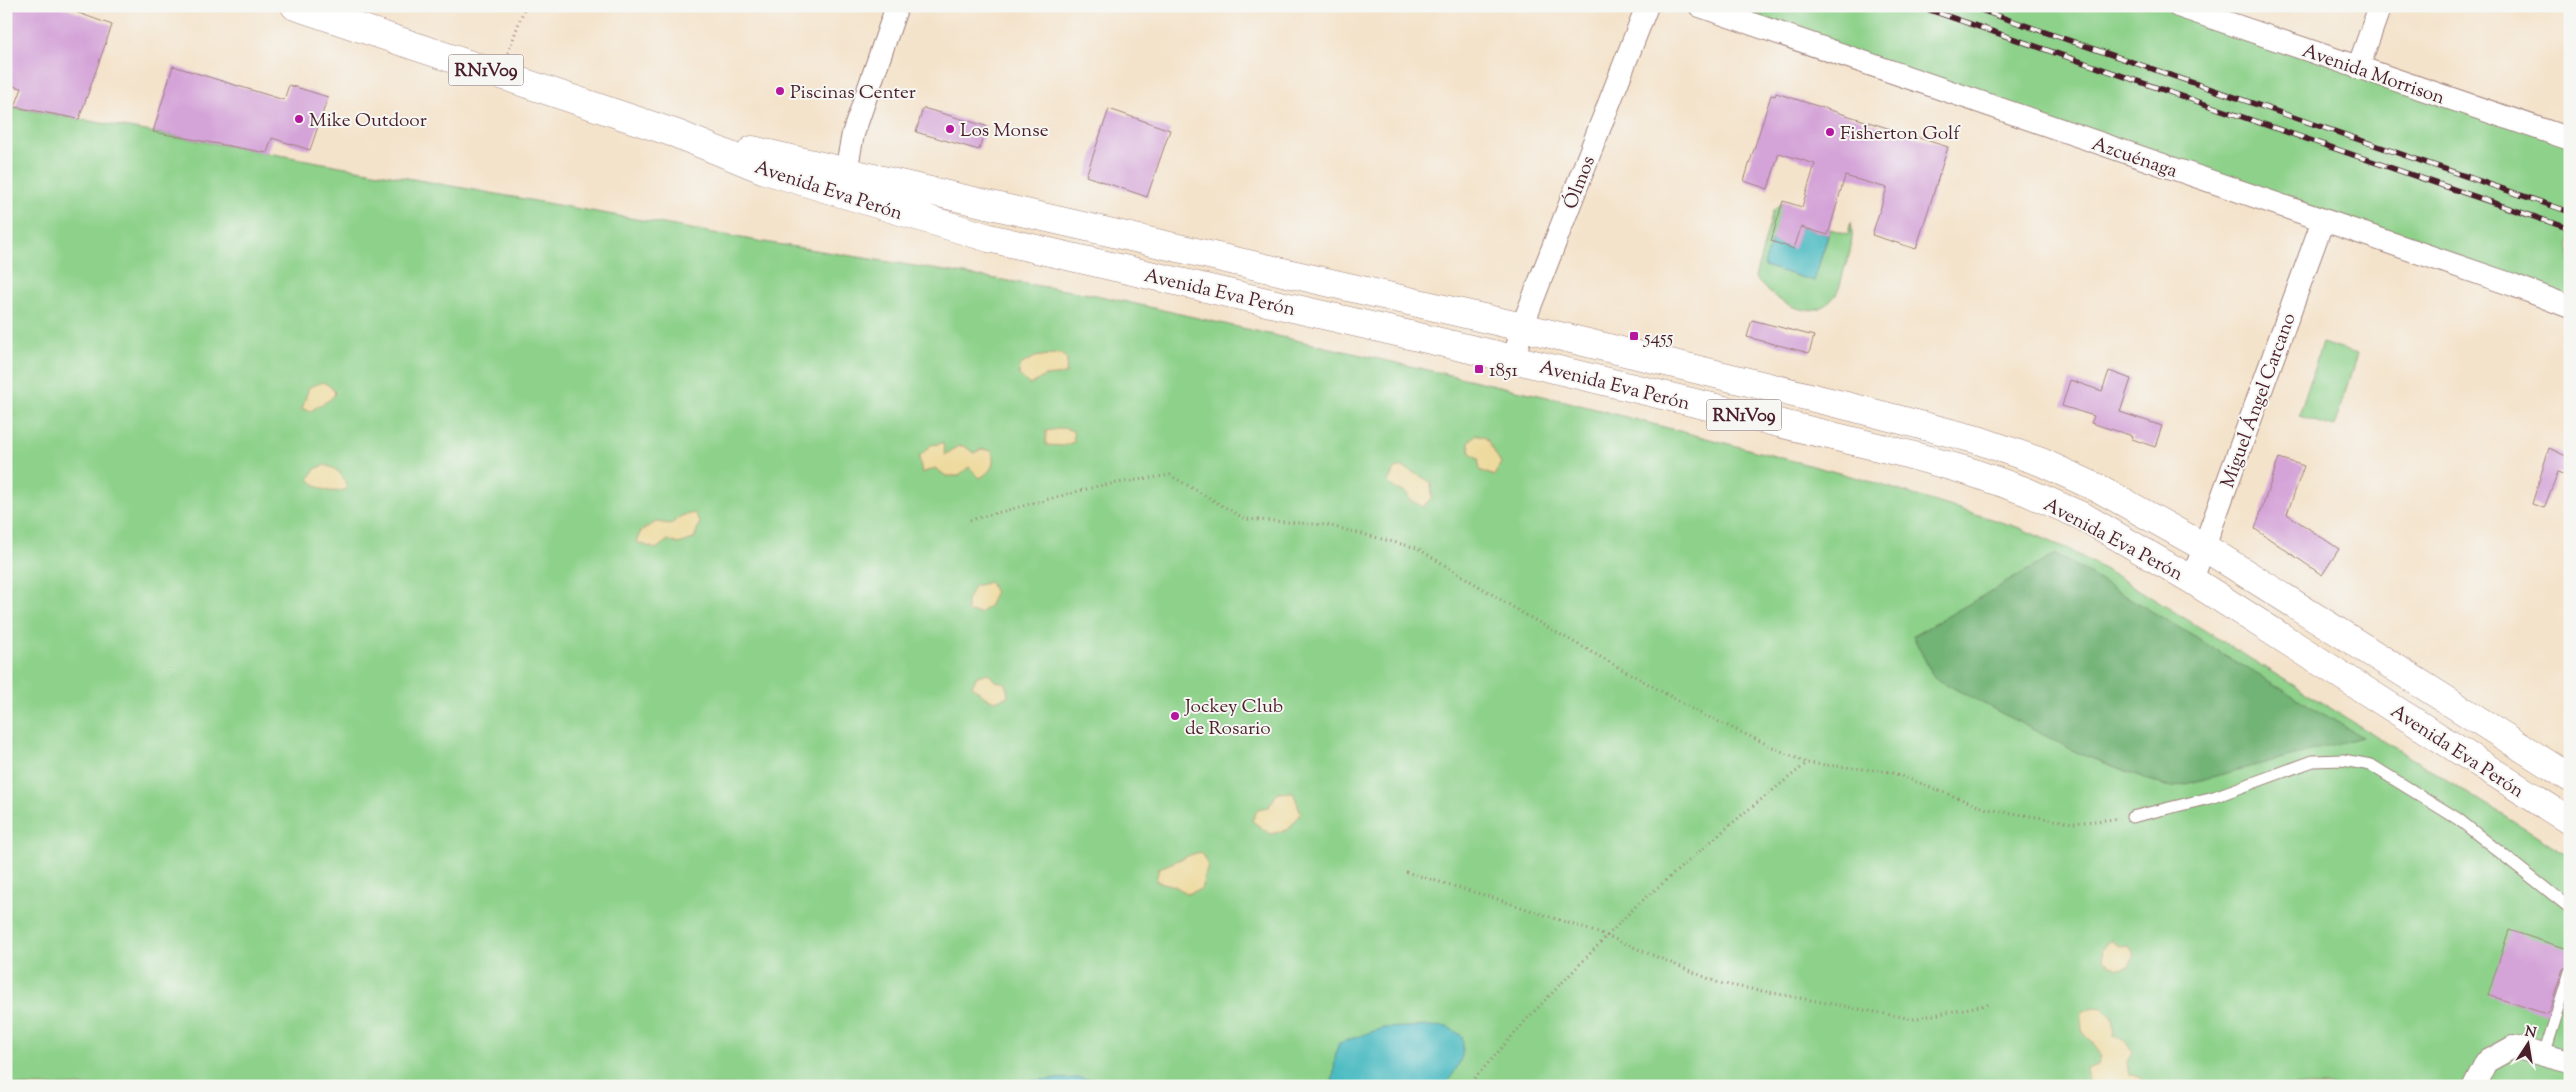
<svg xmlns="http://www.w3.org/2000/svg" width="2576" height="1092" font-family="'Sorts Mill Goudy',serif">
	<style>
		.green { fill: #8dd18a; stroke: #6c785a }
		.forest { fill: #72b376; stroke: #5e6950 }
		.sand { fill: #eeda9e; stroke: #9c7c64 }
		.water { fill: #4cbbc2; stroke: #4b6d76 }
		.building { fill: #d4a3d8 }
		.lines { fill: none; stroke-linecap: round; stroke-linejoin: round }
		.service-casing { stroke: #9f817b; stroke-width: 13 }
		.minor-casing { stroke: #9f817b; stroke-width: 24 }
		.primary-casing { stroke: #9f817b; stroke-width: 29 }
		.path { stroke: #9f817b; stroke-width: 3; stroke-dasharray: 1 4; stroke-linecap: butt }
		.service { stroke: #fff; stroke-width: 11 }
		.minor { stroke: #fff; stroke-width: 22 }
		.primary { stroke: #fff; stroke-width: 28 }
		.rail-casing { stroke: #4a1f2b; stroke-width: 5.5 }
		.rail { stroke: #f6f6f2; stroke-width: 4; stroke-dasharray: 11; stroke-linecap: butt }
		.poi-dot { fill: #b5179e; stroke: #f6f6f2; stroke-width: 2 }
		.labels { text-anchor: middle; stroke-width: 4; stroke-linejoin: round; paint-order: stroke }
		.shield { fill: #f6f6f2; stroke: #7e6067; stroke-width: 1 }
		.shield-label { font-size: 18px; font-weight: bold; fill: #4a1f2b }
		.street-label { font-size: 19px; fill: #4a1f2b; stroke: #f6f6f2 }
		.poi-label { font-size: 19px; fill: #4a1f2b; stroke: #f6f6f2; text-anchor: start }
	</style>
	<rect width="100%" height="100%" fill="#f6f6f2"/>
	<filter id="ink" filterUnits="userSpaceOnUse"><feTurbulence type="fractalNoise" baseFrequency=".02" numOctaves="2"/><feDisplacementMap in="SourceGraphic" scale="10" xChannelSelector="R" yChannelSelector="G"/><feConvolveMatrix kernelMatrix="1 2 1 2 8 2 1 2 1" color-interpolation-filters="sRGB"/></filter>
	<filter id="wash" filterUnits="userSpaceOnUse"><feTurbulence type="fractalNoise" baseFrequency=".0096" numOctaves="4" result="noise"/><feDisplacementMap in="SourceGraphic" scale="20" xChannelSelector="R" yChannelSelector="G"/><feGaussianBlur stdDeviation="1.12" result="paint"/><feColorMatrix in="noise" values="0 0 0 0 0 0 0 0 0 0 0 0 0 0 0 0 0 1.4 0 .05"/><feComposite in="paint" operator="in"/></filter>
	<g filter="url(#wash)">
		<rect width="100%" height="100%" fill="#f4e3cb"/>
		<!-- green -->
		<path class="green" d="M1700 6H2178L2570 139V307Z
			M6 106 758 241 1096 295 1565 401 1862 479 2017 527 2068 549 2118 577 2570 856V1086H6Z
			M1784 202 1764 266 1814 281 1830 229 1848 234 1851 222C1854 240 1850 253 1844 270 1842 277 1840 290 1835 296 1810 327 1773 299 1755 278L1773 211Z
			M2322 343 2357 354 2334 427 2299 416Z"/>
		<!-- forest -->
		<path class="forest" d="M2056 554 2362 737 2171 788 2078 753 1934 678 1913 636Z"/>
		<!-- sand -->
		<path class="sand" d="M1061 353 1067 359 1066 374 1045 376 1030 385 1019 375 1020 365 1035 357Z
			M323 382 333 388 335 394C329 403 319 404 311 411L302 409 309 387Z
			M1064 428 1073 431 1074 442 1063 446 1046 445V431Z
			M1476 434 1486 438 1501 463 1494 476 1480 470 1478 458 1470 453 1469 442Z
			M943 443 945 455 958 446H964L974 453 982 449 992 451C995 465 992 471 980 478L969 467 958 476H946L935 468 922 473 919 457 931 445Z
			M325 465C338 469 345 476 347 489 332 494 321 491 309 479L315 469Z
			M1403 467 1431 482 1432 497 1423 507 1410 500 1406 492 1395 489 1388 482 1394 469Z
			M694 513 700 522 694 539 678 544 668 540 656 549 636 542 641 531 656 522 671 524 681 516Z
			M990 582 995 593 990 605 980 613 967 612V601L974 586Z
			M988 673 995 681 1006 683 1008 696 995 701 985 697 972 686 977 676Z
			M1293 792 1301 813 1288 830 1270 834 1252 821 1258 809 1269 807 1277 793Z
			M1201 852 1208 866 1201 889 1187 894 1175 886 1156 881 1159 868C1174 863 1186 855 1201 852Z
			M2110 940 2119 946 2129 945 2135 955 2129 966 2118 968 2104 960 2102 949Z
			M2093 1007 2104 1008 2112 1018 2114 1036 2125 1041 2133 1053 2127 1063 2129 1074 2141 1078 2143 1086H2093L2089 1081 2087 1069 2098 1065 2101 1056C2091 1032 2079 1045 2082 1012Z"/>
		<!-- water -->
		<path class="water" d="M1801 227 1828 235 1814 281 1764 266 1771 241 1794 248Z
			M1431 1026 1448 1027 1462 1036C1466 1057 1457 1069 1445 1085L1330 1086C1337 1072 1332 1058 1339 1043L1383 1028Z
			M1079 1078 1098 1080 1108 1086H998L1036 1080Z"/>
		<g id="blocks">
			<!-- building -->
			<path class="building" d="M6 6H59L112 25 79 119 15 107 22 88 6 85Z
				M173 66 284 100 289 85 328 97 310 150 272 138 267 153 153 132Z
				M1776 93 1948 147 1916 249 1872 235 1887 188 1845 176 1828 235 1801 227 1794 249 1771 241 1783 201 1802 207 1815 164 1779 153 1768 189 1744 181 1771 95 1775 96Z
				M923 108 986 126 979 150 916 132Z
				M1109 109 1170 130 1147 197 1086 176Z
				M1752 320 1814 336 1809 353 1747 337Z
				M2109 371 2131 379 2120 412 2162 426 2155 447 2132 439 2133 436 2091 423 2094 416 2062 406 2070 380 2102 391Z
				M2549 448 2570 458V476L2558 472 2544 508 2532 504Z
				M2279 458 2304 466 2287 514 2339 549 2322 575 2255 529Z
				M2509 930 2570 950V965L2563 969 2549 1012 2546 1014 2488 995Z
				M2570 998V1019L2564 1017Z"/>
		</g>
	</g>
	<g filter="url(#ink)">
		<use href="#blocks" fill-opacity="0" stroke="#9f817b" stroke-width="1"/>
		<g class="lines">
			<defs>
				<path id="service" d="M2132 817 2214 797 2313 761 2343 760 2371 765 2458 819 2570 908
					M2544 1055 2570 972"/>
				<path id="minor" d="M1700 6 2513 285 2570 307
					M2178 6 2570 139
					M2358 68 2380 6
					M843 187 853 134 897 6
					M1514 360 1522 327 1647 6
					M2192 580 2323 220
					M2474 1086 2486 1062 2513 1047 2570 1062"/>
				<path id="primary" d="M295 6 677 134 765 170 989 238 1492 354 1907 454 1968 471 2025 491 2084 517 2192 580 2570 821
					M752 150 1522 327 1851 407 1978 440 2041 462 2102 490 2204 547 2570 778"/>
			</defs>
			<!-- service casing -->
			<use href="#service" class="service-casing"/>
			<!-- minor casing -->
			<use href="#minor" class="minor-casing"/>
			<!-- primary casing -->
			<use href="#primary" class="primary-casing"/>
			<!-- path -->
			<path class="path" d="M508 53 525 6
				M970 520 1098 486 1170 475 1245 519 1327 525 1417 548 1524 614 1700 713 1807 763
				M1406 872 1494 898 1607 936 1719 983 1913 1019 1990 1004
				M1468 1086 1526 1020 1635 907 1743 814 1807 763 1891 772 1987 809 2073 823 2116 819"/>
			<!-- service -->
			<use href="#service" class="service"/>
			<!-- minor -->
			<use href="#minor" class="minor"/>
			<!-- primary -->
			<use href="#primary" class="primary"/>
			<defs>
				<path id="rail" d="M1918 6 2570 229
					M1969 6 2570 212"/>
			</defs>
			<!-- rail casing -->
			<use href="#rail" class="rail-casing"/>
			<!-- rail -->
			<use href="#rail" class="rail"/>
		</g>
	</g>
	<!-- markers -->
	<g class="poi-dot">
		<circle cx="780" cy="91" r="5"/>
		<circle cx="299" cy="119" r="5"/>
		<circle cx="950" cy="129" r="5"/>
		<circle cx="1830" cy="132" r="5"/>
		<rect x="1629" y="331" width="10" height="10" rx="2.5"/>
		<rect x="1474" y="364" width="10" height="10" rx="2.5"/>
		<circle cx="1175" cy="716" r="5"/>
	</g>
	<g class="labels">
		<!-- shield labels -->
		<g class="shield">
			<rect x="448.5" y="54.5" width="75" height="31" rx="4"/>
			<rect x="1706.5" y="399.5" width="75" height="31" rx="4"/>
		</g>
		<g class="shield-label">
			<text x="486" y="76">RN1V09</text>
			<text x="1744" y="421">RN1V09</text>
		</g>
		<!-- street labels -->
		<g class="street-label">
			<text transform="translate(2374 73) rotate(19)" y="7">Avenida Morrison</text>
			<text transform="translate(2135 156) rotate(19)" y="7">Azcuénaga</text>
			<text transform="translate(1578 182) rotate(-69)" y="7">Ólmos</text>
			<text transform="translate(829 189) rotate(18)" y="7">Avenida Eva Perón</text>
			<text transform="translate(1220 291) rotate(13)" y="7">Avenida Eva Perón</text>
			<text transform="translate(1615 384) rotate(14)" y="7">Avenida Eva Perón</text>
			<text transform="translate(2257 400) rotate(-70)" y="7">Miguel Ángel Carcano</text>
			<text transform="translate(2114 538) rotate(28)" y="7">Avenida Eva Perón</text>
			<text transform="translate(2458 750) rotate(33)" y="7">Avenida Eva Perón</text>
		</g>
		<!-- poi labels -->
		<g class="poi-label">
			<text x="790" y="98">Piscinas Center</text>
			<text x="309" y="126">Mike Outdoor</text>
			<text x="960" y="136">Los Monse</text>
			<text x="1840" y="139">Fisherton Golf</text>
			<text x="1644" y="343">5455</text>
			<text x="1489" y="376">1851</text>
			<text x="1185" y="712">Jockey Club<tspan x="1185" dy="22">de Rosario</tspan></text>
		</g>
	</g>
	<!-- margin -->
	<rect width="2576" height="1092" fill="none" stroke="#f6f6f2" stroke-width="25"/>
	<!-- north arrow -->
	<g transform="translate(2528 1044) rotate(12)" stroke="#f6f6f2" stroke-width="4" paint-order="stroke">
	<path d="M0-4L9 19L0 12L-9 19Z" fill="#4a1f2b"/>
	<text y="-8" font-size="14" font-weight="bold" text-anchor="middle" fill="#4a1f2b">N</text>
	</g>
</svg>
